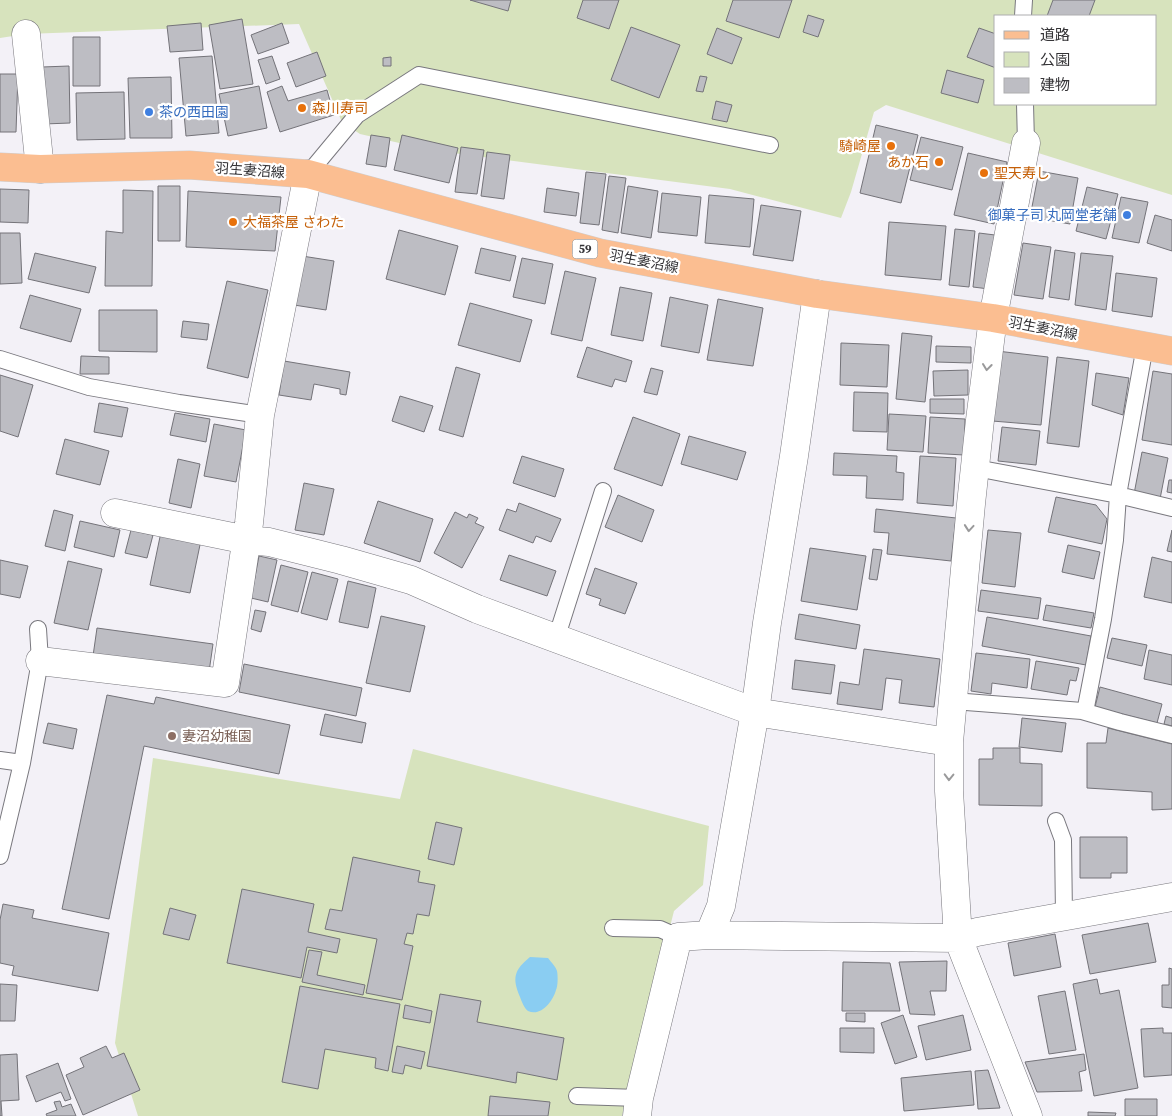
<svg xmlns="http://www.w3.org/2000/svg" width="1172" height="1116" font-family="'Source Serif 4','Noto Sans JP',serif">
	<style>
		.green { fill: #d7e3bd; fill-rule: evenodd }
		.water { fill: #8acdf2 }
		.building { fill: #bdbdc3; stroke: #747379 }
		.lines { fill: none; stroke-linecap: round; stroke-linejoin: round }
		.service-casing { stroke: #79787e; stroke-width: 18 }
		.minor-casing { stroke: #79787e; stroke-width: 29 }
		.primary-casing { stroke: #cfcecf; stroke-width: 29 }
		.service { stroke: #fff; stroke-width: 16 }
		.minor { stroke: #fff; stroke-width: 28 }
		.primary { stroke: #fbbe91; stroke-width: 28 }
		.oneway { stroke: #9a9a9b }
		.food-dot { fill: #e8710a; stroke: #fff; stroke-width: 2 }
		.shop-dot { fill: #3f7fe0; stroke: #fff; stroke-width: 2 }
		.education-dot { fill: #8d6e63; stroke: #fff; stroke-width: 2 }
		.labels { text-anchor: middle; stroke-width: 4.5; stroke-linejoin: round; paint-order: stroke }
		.shield { fill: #fff; stroke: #727173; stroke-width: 1 }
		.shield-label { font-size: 12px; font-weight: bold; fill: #353437 }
		.food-label { font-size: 14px; fill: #c56008; stroke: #fff; text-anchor: start }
		.shop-label { font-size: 14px; fill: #366cbe; stroke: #fff; text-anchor: start }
		.street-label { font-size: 14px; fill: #353437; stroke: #fff }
		.education-label { font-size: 14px; fill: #785e54; stroke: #fff; text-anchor: start }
	</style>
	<rect width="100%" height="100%" fill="#f3f1f7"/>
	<!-- green -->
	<path class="green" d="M0 0H1172V195L886 105 874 112 851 192 841 218 730 189 430 150 360 134 342 122 299 24 26 34 0 38ZM996 16H1156V104H996Z
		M413 749 709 826 703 885 674 911 622 1116H138L115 1043 153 758 400 799Z"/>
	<!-- water -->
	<path class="water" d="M530 957 548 958C551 962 556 967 557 971 558 976 558 986 556 990 553 1001 541 1017 528 1011 524 1008 522 1002 520 997 512 978 514 970 530 957Z"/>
	<!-- building -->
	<path class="building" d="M470 0H511L508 11Z
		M583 0H619L609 29 577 18Z
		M733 0H792L779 38 726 21Z
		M1053 0H1095L1089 16H1047Z
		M808 15 824 20 818 37 803 32Z
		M242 19 253 84 220 89 209 25Z
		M201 23 203 50 170 52 167 26Z
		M282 23 289 43 258 54 251 35Z
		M631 27 680 45 659 98 611 80Z
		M717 28 742 38 732 64 707 54Z
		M979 28 996 34V68L967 57Z
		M73 37H100V86H73Z
		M317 52 326 76 296 87 287 63Z
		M212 56 219 133 186 136 179 58Z
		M272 56 280 79 266 84 258 60Z
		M391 57V66H383V58Z
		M69 66 70 123 44 124 42 67Z
		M947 70 984 80 978 103 941 93Z
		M0 74H18L16 132H0Z
		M700 76 707 77 703 92 696 91Z
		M171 77 172 138H130L128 78Z
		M259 86 267 128 228 136 219 94Z
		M282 86 288 101 327 90 334 115 280 132 267 92Z
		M124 92 125 139 77 140 76 93Z
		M716 101 732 105 727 122 712 119Z
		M876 125 918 135 901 203 860 193Z
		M371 135 390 138 386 167 366 164Z
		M402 135 458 148 449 183 394 170Z
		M921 137 963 147 952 190 910 180Z
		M461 147 484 150 477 194 455 192Z
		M487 152 510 155 504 199 481 196Z
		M968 153 1007 162 994 224 954 215Z
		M1039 171 1078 178 1070 224 1030 217Z
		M586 172 606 174 599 225 580 223Z
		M609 176 626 178 618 233 602 230Z
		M158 186H180V241H158Z
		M628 186 658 191 651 238 621 233Z
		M1087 187 1118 194 1106 239 1076 231Z
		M547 188 579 193 576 216 544 212Z
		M0 189 29 190 28 223 0 222Z
		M123 190 153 191 152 286H105L106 231 123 233Z
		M188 191 281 197 275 251 186 247Z
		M662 193 701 197 697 236 658 232Z
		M709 195 754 199 750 247 705 243Z
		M1121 197 1148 202 1139 243 1112 238Z
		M761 205 801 211 793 261 753 255Z
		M1155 215 1172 220V251L1147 243Z
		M889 222 946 226 941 280 885 275Z
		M955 229 975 231 969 287 949 285Z
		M399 230 458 246 445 295 386 279Z
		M0 233H20L22 283 0 284Z
		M979 233 995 235 989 289 973 287Z
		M1023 243 1051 247 1043 299 1014 295Z
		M481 248 516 256 510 281 475 273Z
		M1055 250 1075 253 1069 300 1049 297Z
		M35 253 96 267 89 293 28 279Z
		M1081 253 1113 256 1106 310 1075 305Z
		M302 256 334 261 326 310 294 305Z
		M522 258 553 264 545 304 513 297Z
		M565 271 596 278 582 341 551 334Z
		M1116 273 1157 278 1152 317 1112 311Z
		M227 281 268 290 248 378 207 368Z
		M620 287 652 293 643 341 611 335Z
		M30 295 81 309 71 342 20 328Z
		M670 297 708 305 699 353 661 346Z
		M718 299 763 308 753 366 707 360Z
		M470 303 532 320 520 362 458 345Z
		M99 310H157V352L99 351Z
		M183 321 209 324 207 340 181 337Z
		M902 333 932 336 925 402 896 399Z
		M841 343 889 345 887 387 840 385Z
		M936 346 971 347V363L936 362Z
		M587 347 632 361 626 382 615 379 612 387 577 377Z
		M997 351 1048 357 1041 425 980 420Z
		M81 356 109 357V374H80Z
		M1057 357 1089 361 1079 447 1047 443Z
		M284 361 350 372 346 395 340 394V389L314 384 311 400 279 395Z
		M456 367 480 374 463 437 439 430Z
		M651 368 663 371 657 395 644 392Z
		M968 370V395L934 396 933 371Z
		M1153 371 1172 374V445L1142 440Z
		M1096 373 1129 378 1123 415 1092 405Z
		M0 375 33 385 18 437 0 431Z
		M854 392 888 393 887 432 853 431Z
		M400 396 433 406 424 432 392 421Z
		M930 399H964V414L930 413Z
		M99 403 128 408 122 437 94 432Z
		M175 413 210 419 206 442 170 435Z
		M889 414 926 416 923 452 887 450Z
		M633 417 680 434 662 486 614 469Z
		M930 417 965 419 964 455 928 453Z
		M214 424 246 430 236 482 204 476Z
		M1002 427 1040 431 1036 465 998 461Z
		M689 436 746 452 737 480 681 464Z
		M65 439 109 451 100 485 56 474Z
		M1142 452 1168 458 1160 499 1134 494Z
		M834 453 897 456 896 472 904 473 903 500 866 498 867 476 833 475Z
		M522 456 564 469 555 497 513 483Z
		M920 456 956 458 953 506 917 503Z
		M178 459 200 464 191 508 169 503Z
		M1169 480H1172V493L1167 492Z
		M304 483 334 489 324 535 295 530Z
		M618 495 654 510 642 542 605 527Z
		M1056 497 1096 505 1107 519 1102 544 1048 532Z
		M378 501 433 519 420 562 364 543Z
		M519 503 561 519 551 542 536 536 533 543 499 530 507 509 516 512Z
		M876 509 956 518 951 561 887 554 889 533 874 532Z
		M54 510 73 515 65 551 45 546Z
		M455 512 467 518 469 514 478 518 475 523 484 527 462 568 434 553Z
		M80 521 120 530 114 557 74 547Z
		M131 530 153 535 147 558 125 553Z
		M988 530 1021 533 1015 587 982 583Z
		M1172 530V552L1167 551Z
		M161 532 201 540 190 593 150 585Z
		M1068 545 1100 552 1094 579 1062 572Z
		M810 548 866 556 857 610 801 601Z
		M873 549 882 550 877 580 869 579Z
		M509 555 556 571 547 596 500 580Z
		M259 556 277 560 268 602 251 598Z
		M1152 557 1172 562V603L1144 597Z
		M0 560 28 566 20 598 0 594Z
		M68 561 102 569 88 630 54 623Z
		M281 565 308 572 298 612 271 605Z
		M595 568 637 583 625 614 599 605 601 599 586 594Z
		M312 572 338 579 327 620 301 613Z
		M348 581 376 588 368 628 339 622Z
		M981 590 1041 598 1038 619 978 611Z
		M1046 605 1094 613 1091 628 1043 620Z
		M255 610 266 612 261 632 251 629Z
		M799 614 860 625 856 649 795 639Z
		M381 616 425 626 410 692 366 683Z
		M987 617 1091 636 1086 665 982 646Z
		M97 628 213 644 209 672 93 656Z
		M1112 638 1147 645 1142 666 1107 658Z
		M864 649 940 659 934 707 899 703 902 680 886 678 882 710 837 704 840 682 859 685Z
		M1149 650 1172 655V685L1144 679Z
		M976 653 1030 659 1027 688 992 683 991 694 971 691Z
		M795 660 835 665 831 694 792 689Z
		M1036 661 1079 668 1076 681 1070 680 1067 695 1031 689Z
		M244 664 362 688 356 716 239 692Z
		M1100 687 1162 704 1157 723 1095 707Z
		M107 695 154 704 156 697 290 725 279 774 144 746 109 919 62 909Z
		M325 714 366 723 362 743 320 735Z
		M1166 716 1172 718V726L1164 724Z
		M1022 718 1066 723 1062 752 1019 747Z
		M48 723 77 729 73 749 43 743Z
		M1108 728 1172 744V809L1152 810V792L1087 788V743H1106Z
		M993 748H1020V763L1042 764V806L979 805V759H993Z
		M436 822 462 828 454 865 428 859Z
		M1080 837H1127V873H1111V878H1080Z
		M353 857 420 871 418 882 435 885 429 916 417 914 413 934 407 933 404 944 413 946 402 1000 366 993 377 939 325 929 330 909 342 911Z
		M242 889 314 904 308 932 340 939 337 953 307 947 301 978 227 963Z
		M3 904 34 910 32 918 109 933 98 991 12 975 14 966 0 963V920Z
		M170 908 196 915 189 940 163 934Z
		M1148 923 1156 962 1090 974 1082 935Z
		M1055 934 1061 967 1014 976 1008 943Z
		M309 950 322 952 317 975 365 985 363 995 302 982Z
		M947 961 946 991H930L935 1015 910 1014 899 962Z
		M843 962 890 963 900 1011H842Z
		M1169 968 1172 969V1008L1162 1007V985H1169Z
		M1097 979 1100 994 1119 990 1138 1088 1094 1096 1073 984Z
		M0 984 17 985 15 1021H0Z
		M300 986 400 1004 388 1071 375 1068 376 1058 325 1049 318 1089 282 1082Z
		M1065 991 1076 1050 1049 1054 1038 996Z
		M440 994 481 1001 477 1022 564 1038 557 1080 517 1072 516 1083 427 1066Z
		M405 1005 432 1011 430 1023 403 1018Z
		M846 1013H865V1022L846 1021Z
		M903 1015 917 1057 895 1064 881 1023Z
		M963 1015 971 1050 926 1060 918 1026Z
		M840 1028H874V1053L840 1052Z
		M1163 1028V1033H1172V1075L1144 1077 1141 1029Z
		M106 1046 112 1058 124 1053 140 1090 83 1115 66 1075 84 1067 80 1058Z
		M397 1046 425 1052 421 1069 405 1065 403 1074 392 1072Z
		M17 1054 19 1100 1 1101 2 1116H0V1055Z
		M1084 1054 1086 1070 1079 1072 1082 1091 1037 1092 1025 1062Z
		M58 1063 71 1099 65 1101 61 1092 36 1102 26 1076Z
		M988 1070 1000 1108 978 1109 975 1071Z
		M971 1071 974 1105 904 1111 901 1078Z
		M490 1096 550 1102 548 1116H488Z
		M1125 1099H1157V1116H1125Z
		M60 1101 62 1107 71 1104 76 1116H47L46 1114 57 1110 54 1102Z
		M1088 1112 1116 1113 1115 1116H1088Z"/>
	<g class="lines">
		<defs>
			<path id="service" d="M1023 16 1024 0
				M1025 104 1026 143
				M308 174 357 115 419 75 770 145
				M0 359 89 387 179 403 260 415
				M976 468 1118 495 1172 508
				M556 639 603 491
				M953 701 1082 711 1120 722 1172 735
				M1085 712 1103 619 1115 540 1118 495 1145 346
				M0 760 22 763
				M1056 821 1063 840 1064 916
				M0 856 22 763 40 661 38 629
				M613 928 660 929 678 937
				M577 1096 639 1098"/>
			<path id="minor" d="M26 34 40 169
				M1026 143 993 318 980 420 971 504 949 742V791L958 938 1028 1116
				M115 513 247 540 269 542 341 560 411 580 477 609 755 712 949 742
				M40 661 225 683 249 523 260 415 308 174
				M709 935 721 906 755 712 767 623 794 456 817 294
				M637 1116 639 1098 678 937 709 935 958 938 977 932 1172 897"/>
			<path id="primary" d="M0 167 40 169 189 165 308 174 600 253 817 294 993 318 1172 351"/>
		</defs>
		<!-- service casing -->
		<use href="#service" class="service-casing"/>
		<!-- minor casing -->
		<use href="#minor" class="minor-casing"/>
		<!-- primary casing -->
		<use href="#primary" class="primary-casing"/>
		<!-- service -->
		<use href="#service" class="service"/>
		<!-- minor -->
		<use href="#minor" class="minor"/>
		<!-- primary -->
		<use href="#primary" class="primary"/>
	</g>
	<!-- one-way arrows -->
	<defs><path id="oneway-chevron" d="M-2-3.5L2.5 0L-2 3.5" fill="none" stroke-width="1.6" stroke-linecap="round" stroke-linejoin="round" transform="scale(1.25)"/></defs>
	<g class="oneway">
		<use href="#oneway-chevron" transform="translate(987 367) rotate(97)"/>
		<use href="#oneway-chevron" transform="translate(969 528) rotate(95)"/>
		<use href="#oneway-chevron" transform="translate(949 777) rotate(91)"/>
	</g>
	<!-- markers -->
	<g class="food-dot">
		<circle cx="302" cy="108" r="5"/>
		<circle cx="891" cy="146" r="5"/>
		<circle cx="939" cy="162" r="5"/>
		<circle cx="984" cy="173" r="5"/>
		<circle cx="233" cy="222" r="5"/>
	</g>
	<g class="shop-dot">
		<circle cx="149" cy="112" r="5"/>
		<circle cx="1127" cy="215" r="5"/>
	</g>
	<circle class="education-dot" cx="172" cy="736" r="5"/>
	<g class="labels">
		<!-- shield labels -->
		<rect class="shield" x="572.5" y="239.5" width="25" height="19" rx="4"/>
		<g class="shield-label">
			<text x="585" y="253">59</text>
		</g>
		<!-- food labels -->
		<g class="food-label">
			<text x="312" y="113">森川寿司</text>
			<text x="881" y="151" text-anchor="end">騎崎屋</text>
			<text x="929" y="167" text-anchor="end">あか石</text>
			<text x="994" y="178">聖天寿し</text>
			<text x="243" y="227">大福茶屋 さわた</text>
		</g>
		<!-- shop labels -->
		<g class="shop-label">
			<text x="159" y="117">茶の西田園</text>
			<text x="1117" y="220" text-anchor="end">御菓子司 丸岡堂老舗</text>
		</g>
		<!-- street labels -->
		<g class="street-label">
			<text transform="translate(250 170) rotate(4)" y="5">羽生妻沼線</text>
			<text transform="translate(644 261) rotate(11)" y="5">羽生妻沼線</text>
			<text transform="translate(1043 328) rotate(11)" y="5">羽生妻沼線</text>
		</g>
		<!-- education labels -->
		<g class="education-label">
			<text x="182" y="741">妻沼幼稚園</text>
		</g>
	</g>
	<!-- legend -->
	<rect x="994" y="15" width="162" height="90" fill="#ffffff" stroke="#aeaeaf"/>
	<rect x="1004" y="31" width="25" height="8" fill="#fbbe91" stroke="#aeaeaf"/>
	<text x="1040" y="40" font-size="15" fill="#353437">道路</text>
	<rect x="1004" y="52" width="25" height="15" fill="#d7e3bd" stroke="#aeaeaf"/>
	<text x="1040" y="65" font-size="15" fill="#353437">公園</text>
	<rect x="1004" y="78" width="25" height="15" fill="#bdbdc3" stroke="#aeaeaf"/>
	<text x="1040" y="90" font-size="15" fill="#353437">建物</text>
</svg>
